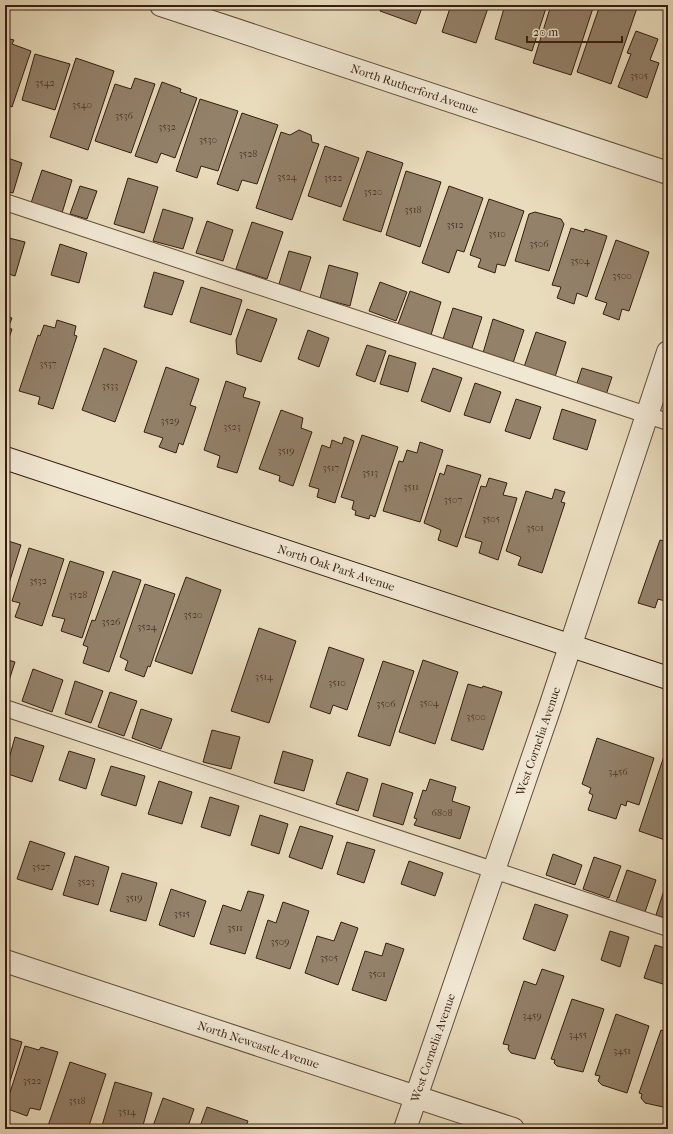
<svg xmlns="http://www.w3.org/2000/svg" width="673" height="1134" font-family="'IM FELL French Canon',serif">
	<style>
		.building { fill: #93816a; stroke: #361e10 }
		.lines { fill: none; stroke-linecap: round; stroke-linejoin: round }
		.lane-casing { stroke: #634e3b; stroke-width: 18 }
		.street-casing { stroke: #634e3b; stroke-width: 24 }
		.secondary-casing { stroke: #361e10; stroke-width: 24 }
		.lane { stroke: #f1e8d4; stroke-width: 16 }
		.street { stroke: #f1e8d4; stroke-width: 22 }
		.secondary { stroke: #f1e8d4; stroke-width: 22 }
		.labels { text-anchor: middle; stroke-width: 3; stroke-linejoin: round; paint-order: stroke }
		.number-label { font-size: 10px; fill: #4d3726 }
		.street-label { font-size: 12px; fill: #361e10; stroke: #f1e8d4 }
	</style>
	<rect width="100%" height="100%" fill="#e9dcbd"/>
	<filter id="stains"><feTurbulence type="fractalNoise" baseFrequency=".005" numOctaves="4"/><feColorMatrix values="0 0 0 0 .2 0 0 0 0 .09 0 0 0 0 .02 0 0 0 .5 -.17"/></filter>
	<radialGradient id="worn" r=".72"><stop offset=".6" stop-color="#630" stop-opacity="0"/><stop offset="1" stop-color="#630" stop-opacity=".3"/></radialGradient>
	<!-- building -->
	<path class="building" d="M382 5H423L416 24 380 11Z
		M451 5H489L476 43 442 32Z
		M505 5H547L532 51 495 39Z
		M551 5H594L571 75 533 63Z
		M600 5H638L611 84 577 72Z
		M636 31 658 39 650 60 659 63 647 98 618 87 631 54 627 53Z
		M5 38 14 40 12 44 31 51 12 107 5 104Z
		M35 54 70 64 55 110 22 100Z
		M76 58 114 71 88 150 50 137Z
		M135 78 155 84 131 153 95 141 115 84 131 89Z
		M162 82 181 89 180 92 197 98 175 158 161 153 157 163 135 156Z
		M668 86V104L663 102Z
		M200 99 238 111 218 171 201 166 197 178 176 171Z
		M242 113 278 125 257 184 242 180 238 191 217 184Z
		M299 130 311 135 312 142 319 144 292 220 256 208 281 132 290 135Z
		M325 146 359 158 341 207 308 196Z
		M367 151 403 163 381 232 343 220Z
		M5 157 22 163 13 193 5 191Z
		M42 170 72 180 62 213 31 203Z
		M406 171 441 182 420 247 386 235Z
		M128 178 158 187 144 233 114 224Z
		M80 186 97 191 87 219 70 214Z
		M449 186 483 198 464 252 457 250 449 273 422 263Z
		M489 199 524 211 505 266 497 264 495 273 478 267 481 259 470 255Z
		M163 209 193 218 183 249 153 241Z
		M535 212 561 219 564 224 549 271 515 261 529 214Z
		M207 221 233 230 223 261 196 253Z
		M252 222 283 232 267 279 236 269Z
		M571 228 584 232 585 229 607 236 587 297 577 293 574 304 557 298 561 287 552 285Z
		M5 237 25 242 15 276 5 273Z
		M616 240 649 252 629 311 622 309 619 320 603 314 607 303 595 299Z
		M60 244 87 253 79 283 51 275Z
		M289 251 311 257 300 291 279 284Z
		M329 265 358 273 350 306 320 298Z
		M154 272 184 281 172 315 144 307Z
		M380 282 407 292 396 321 369 311Z
		M201 287 242 300 231 335 190 322Z
		M410 291 441 302 431 335 398 324Z
		M453 308 482 317 472 348 443 339Z
		M247 309 277 319 261 362 237 354 236 340Z
		M5 315 12 318 8 328 12 329 5 351Z
		M493 319 524 330 513 363 483 353Z
		M57 320 76 326 74 335 77 336 53 409 38 404 40 397 19 391 38 335 40 336 44 325 55 328Z
		M308 330 329 338 319 367 298 359Z
		M536 332 566 342 555 377 524 367Z
		M367 345 386 351 375 382 356 375Z
		M104 348 137 361 115 422 82 410Z
		M389 355 416 363 408 392 380 384Z
		M166 367 199 379 190 405 196 407 183 445 179 443 176 453 159 447 163 438 144 432Z
		M433 368 462 378 450 412 421 401Z
		M582 368 612 377 606 395 576 386Z
		M226 381 246 388 243 397 260 402 237 473 217 467 220 456 204 450Z
		M475 383 501 392 490 423 464 415Z
		M516 399 541 407 530 439 505 431Z
		M562 409 596 420 587 450 553 439Z
		M281 410 303 418 301 428 312 432 293 486 279 481 280 476 259 469Z
		M362 435 398 447 375 517 370 515 369 519 355 515 356 511 352 509 354 501 341 497Z
		M344 437 354 441 335 503 317 497 319 489 309 486 322 445 330 448 332 440 342 444Z
		M420 442 443 450 420 522 383 511 399 461 403 462 407 450 417 453Z
		M447 465 481 475 457 547 438 540 441 530 424 523 440 473 444 475Z
		M489 478 507 483 503 495 517 498 498 560 479 553 482 542 465 537 481 486 486 487Z
		M555 489 565 492 561 502 565 503 542 573 518 565 521 557 506 551 526 491 552 499Z
		M5 540 21 545 5 596Z
		M660 540 668 542V602L658 599 655 608 638 603Z
		M29 548 64 559 42 626 15 617 20 603 12 601Z
		M70 561 104 572 82 638 61 631 65 619 52 616Z
		M113 571 141 580 109 672 83 663 88 647 83 645 92 620 95 621Z
		M186 577 221 590 192 674 155 661Z
		M145 584 175 594 150 667 148 666 144 677 125 670 128 661 120 657Z
		M259 628 296 641 269 723 231 711Z
		M329 647 364 659 347 710 333 705 330 714 310 707Z
		M5 659 15 662 5 693Z
		M423 660 458 672 435 744 399 732Z
		M383 661 414 671 390 746 358 736Z
		M33 669 63 680 52 712 22 701Z
		M75 681 103 691 91 723 65 714Z
		M468 684 482 688 483 686 502 692 483 750 451 740Z
		M110 692 137 701 124 736 98 727Z
		M141 709 172 719 161 749 132 738Z
		M212 730 240 737 231 769 203 762Z
		M15 737 44 746 32 782 5 773Z
		M597 738 654 758 639 805 627 801 626 806 621 804 616 819 588 810 593 795 589 793 591 788 582 784Z
		M69 751 95 759 86 789 59 780Z
		M283 751 313 760 304 791 274 783Z
		M664 756 668 757V841L639 831Z
		M111 766 145 776 136 806 101 795Z
		M347 772 368 779 358 811 336 804Z
		M430 779 456 787 452 801 470 807 460 839 414 825 417 819 414 818 423 790 426 791Z
		M159 781 192 792 182 824 148 814Z
		M382 783 413 793 403 825 373 816Z
		M210 797 239 806 230 836 201 827Z
		M260 815 288 824 279 854 251 845Z
		M300 826 333 836 322 869 289 857Z
		M30 841 65 853 52 890 17 879Z
		M347 842 375 850 364 883 337 874Z
		M553 854 582 865 575 885 546 875Z
		M75 856 109 867 98 905 63 895Z
		M594 857 621 866 609 898 583 889Z
		M409 861 443 873 435 896 401 884Z
		M627 870 656 880 645 912 616 902Z
		M122 873 157 883 146 921 110 911Z
		M668 878V919L656 915Z
		M171 889 206 901 194 937 159 925Z
		M248 891 264 895 245 954 210 944 223 905 241 911Z
		M283 902 309 911 290 969 256 958 268 920 276 923Z
		M535 904 568 915 555 951 523 939Z
		M341 922 358 928 338 985 305 973 317 936 334 941Z
		M610 931 629 937 620 967 601 960Z
		M386 943 404 949 386 1001 352 990 365 951 382 956Z
		M655 945 668 949V978L666 985 644 978Z
		M542 969 564 976 535 1059 511 1053 508 1049 509 1045 503 1044 524 981 536 985Z
		M572 999 604 1009 583 1072 557 1066 554 1063 555 1060 551 1059Z
		M616 1014 649 1026 627 1093 602 1085 598 1081 600 1076 595 1075Z
		M661 1030 668 1032V1108L645 1103 641 1098 642 1094 639 1093Z
		M5 1037 22 1042 7 1091 5 1090Z
		M25 1046 39 1050 41 1047 58 1052 40 1110 30 1108 27 1116 5 1108Z
		M70 1062 106 1074 88 1129H55L48 1126Z
		M115 1082 152 1093 142 1129H101Z
		M163 1098 194 1109 187 1129H152Z
		M207 1107 248 1121 245 1129H199Z"/>
	<g class="lines">
		<defs>
			<path id="lane" d="M5 202 668 422
				M5 708 668 928"/>
			<g id="street">
				<path id="s1" d="M161 5 668 173"/>
				<path id="s2" d="M5 961 513 1129"/>
				<path id="s3" d="M405 1129 550 707 668 352"/>
			</g>
			<g id="secondary">
				<path id="s4" d="M5 458 668 678"/>
			</g>
		</defs>
		<!-- lane casing -->
		<use href="#lane" class="lane-casing"/>
		<!-- street casing -->
		<use href="#street" class="street-casing"/>
		<!-- secondary casing -->
		<use href="#secondary" class="secondary-casing"/>
		<!-- lane -->
		<use href="#lane" class="lane"/>
		<!-- street -->
		<use href="#street" class="street"/>
		<!-- secondary -->
		<use href="#secondary" class="secondary"/>
	</g>
	<g class="labels">
		<!-- number labels -->
		<g class="number-label">
			<text x="639" y="79">3505</text>
			<text x="45" y="86">3542</text>
			<text x="82" y="108">3540</text>
			<text x="124" y="119">3536</text>
			<text x="167" y="130">3532</text>
			<text x="208" y="143">3530</text>
			<text x="248" y="157">3528</text>
			<text x="287" y="180">3524</text>
			<text x="333" y="181">3522</text>
			<text x="373" y="195">3520</text>
			<text x="413" y="213">3518</text>
			<text x="455" y="228">3512</text>
			<text x="497" y="237">3510</text>
			<text x="539" y="247">3506</text>
			<text x="580" y="264">3504</text>
			<text x="622" y="279">3500</text>
			<text x="48" y="367">3537</text>
			<text x="110" y="389">3533</text>
			<text x="170" y="424">3529</text>
			<text x="232" y="430">3523</text>
			<text x="286" y="454">3519</text>
			<text x="331" y="471">3517</text>
			<text x="370" y="476">3513</text>
			<text x="411" y="490">3511</text>
			<text x="453" y="503">3507</text>
			<text x="491" y="522">3505</text>
			<text x="535" y="531">3501</text>
			<text x="38" y="584">3532</text>
			<text x="78" y="598">3528</text>
			<text x="193" y="618">3520</text>
			<text x="111" y="625">3526</text>
			<text x="147" y="630">3524</text>
			<text x="264" y="680">3514</text>
			<text x="337" y="686">3510</text>
			<text x="429" y="706">3504</text>
			<text x="386" y="707">3506</text>
			<text x="476" y="720">3500</text>
			<text x="618" y="775">3456</text>
			<text x="442" y="816">6808</text>
			<text x="41" y="870">3527</text>
			<text x="86" y="885">3523</text>
			<text x="134" y="901">3519</text>
			<text x="182" y="917">3515</text>
			<text x="235" y="931">3511</text>
			<text x="280" y="945">3509</text>
			<text x="329" y="961">3505</text>
			<text x="377" y="977">3501</text>
			<text x="532" y="1019">3459</text>
			<text x="578" y="1038">3455</text>
			<text x="622" y="1054">3451</text>
			<text x="32" y="1084">3522</text>
			<text x="77" y="1104">3518</text>
			<text x="127" y="1115">3514</text>
		</g>
		<!-- street labels -->
		<g class="street-label">
			<text dy="4" stroke="none"><textPath href="#s1" startOffset="267">North Rutherford Avenue</textPath></text>
			<text dy="4" stroke="none"><textPath href="#s4" startOffset="349">North Oak Park Avenue</textPath></text>
			<text dy="4" stroke="none"><textPath href="#s3" startOffset="410">West Cornelia Avenue</textPath></text>
			<text dy="4" stroke="none"><textPath href="#s2" startOffset="267">North Newcastle Avenue</textPath></text>
			<text dy="4" stroke="none"><textPath href="#s3" startOffset="86">West Cornelia Avenue</textPath></text>
		</g>
	</g>
	<!-- margin -->
	<rect width="673" height="1134" fill="none" stroke="#e9dcbd" stroke-width="20"/>
	<rect x="6" y="6" width="661" height="1122" fill="none" stroke="#361e10" stroke-width="2"/>
	<rect x="10" y="10" width="653" height="1114" fill="none" stroke="#361e10"/>
	<!-- scale -->
	<path d="M527 36v6h95v-6" fill="none" stroke="#361e10" stroke-width="2"/>
	<text x="533" y="36" font-size="12" fill="#361e10" stroke="#f1e8d4" stroke-width="3" paint-order="stroke">20 m</text>
	<rect width="100%" height="100%" filter="url(#stains)"/>
	<rect width="100%" height="100%" fill="url(#worn)"/>
</svg>
